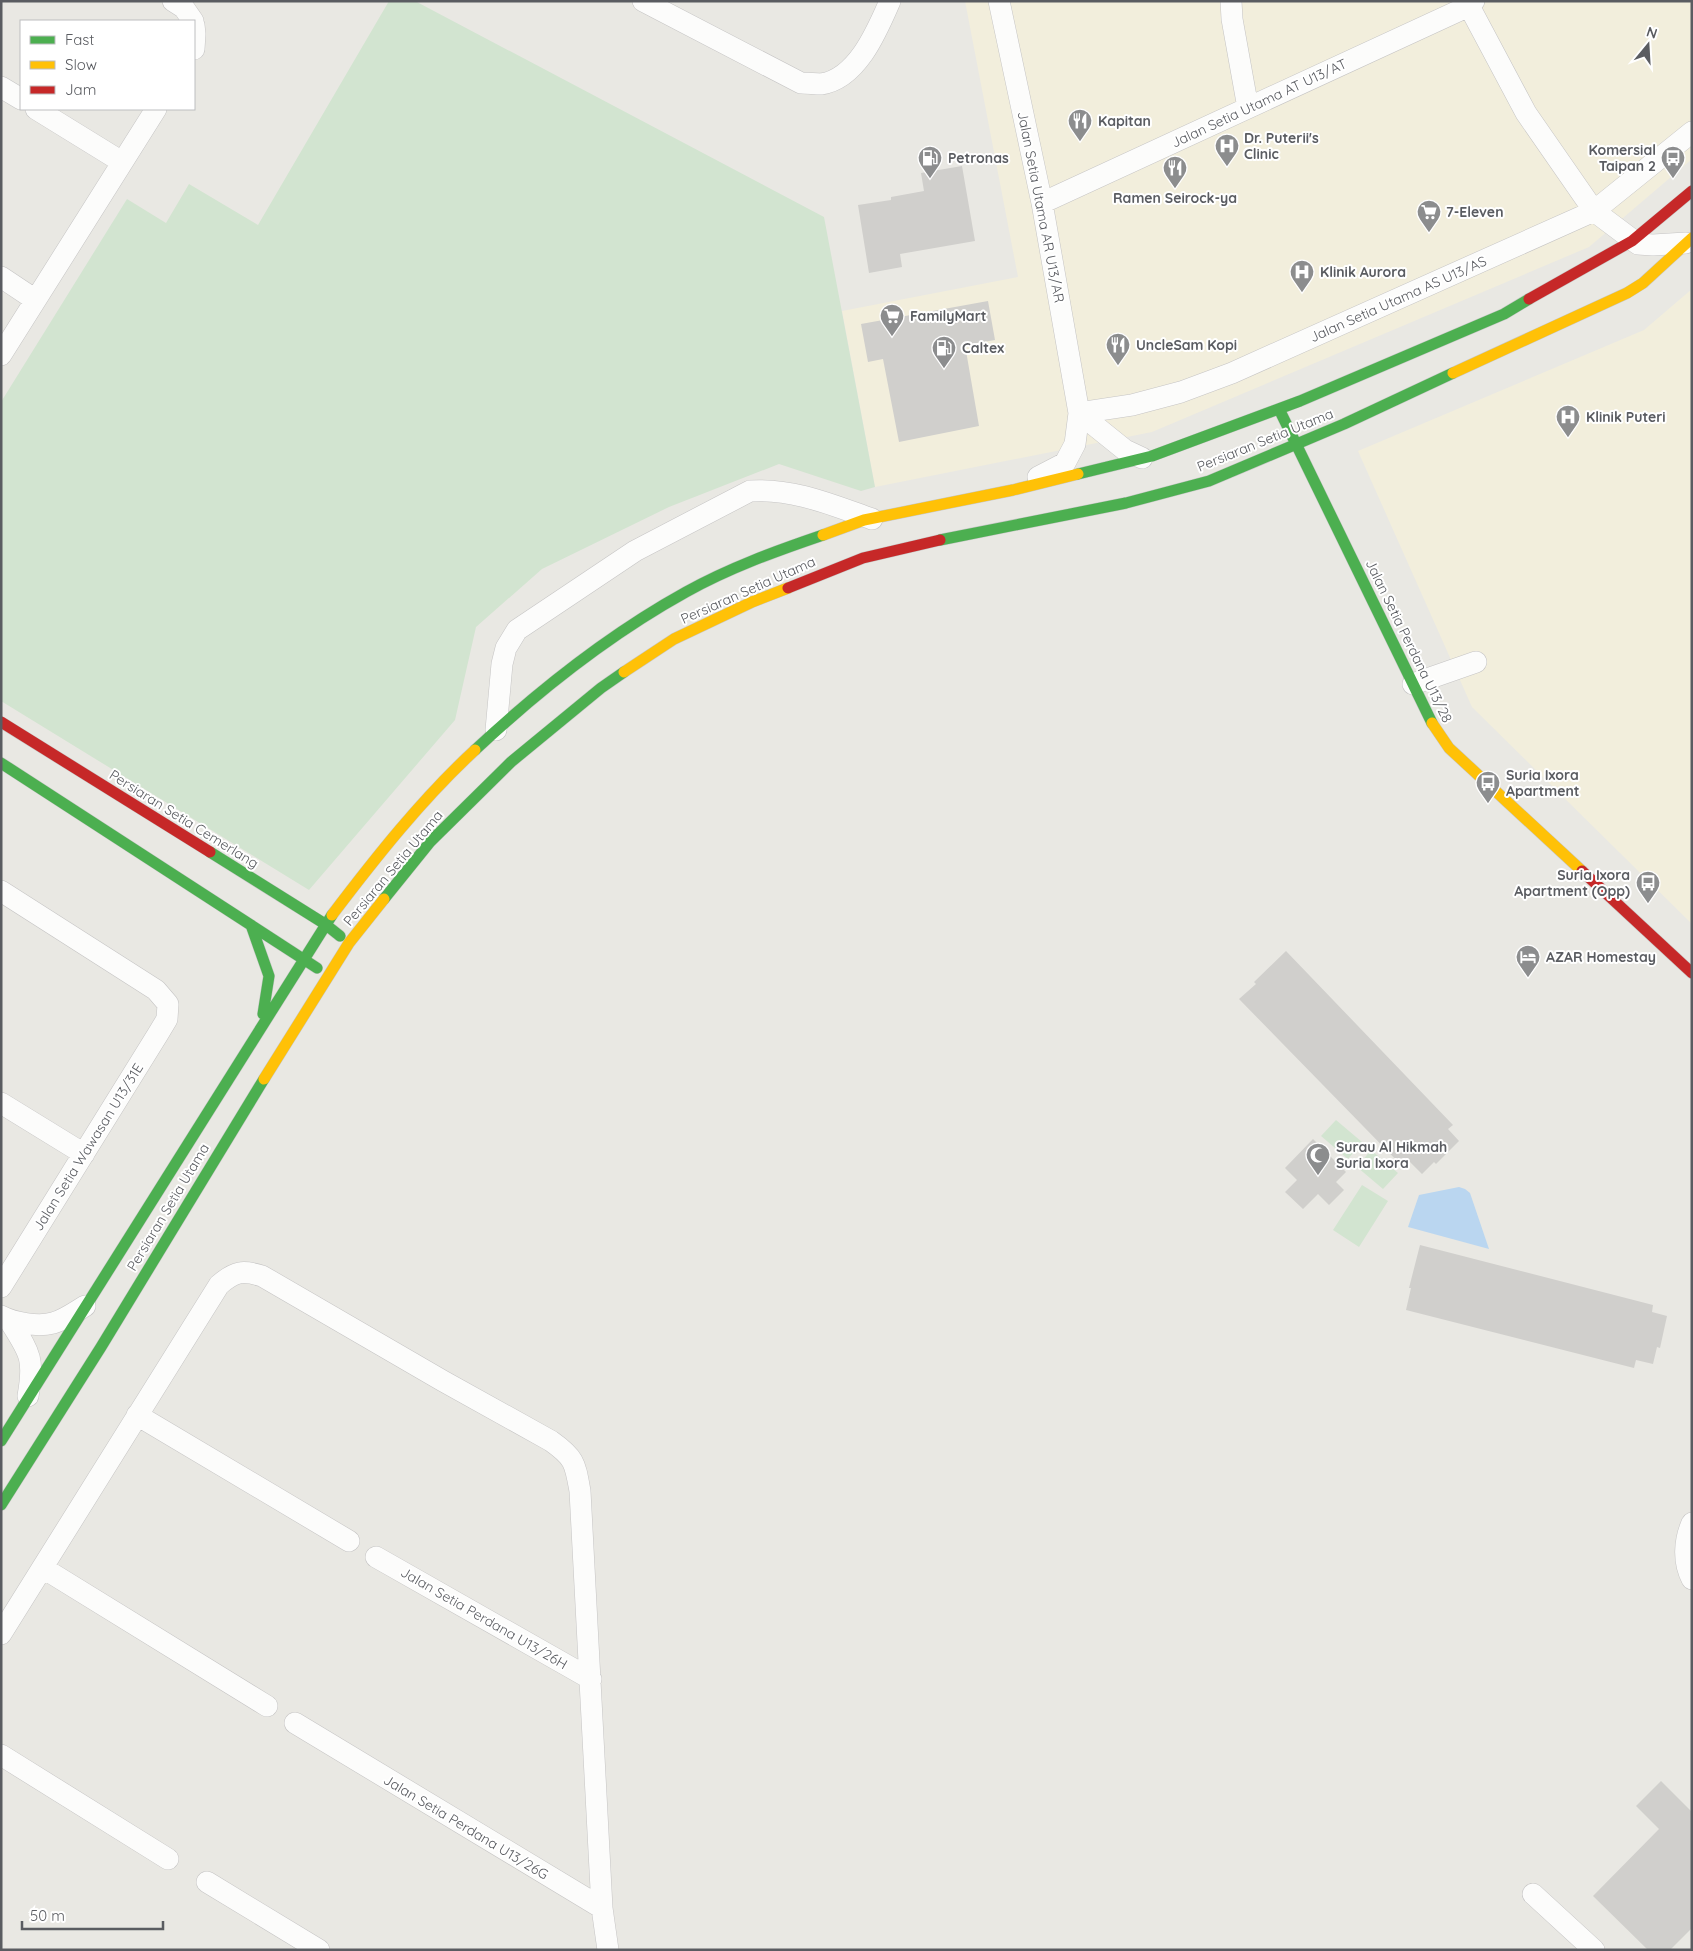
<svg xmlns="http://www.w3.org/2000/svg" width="1693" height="1951" font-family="Quicksand,sans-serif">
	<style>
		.commercial { fill: #f2eedc }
		.green { fill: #d2e4d0 }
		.water { fill: #bad6f0 }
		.building { fill: #d0cfcc }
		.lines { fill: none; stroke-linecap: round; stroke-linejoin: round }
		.street-casing { stroke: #c5c4c4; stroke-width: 22 }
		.fast-casing { stroke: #c6c7c6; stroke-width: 12 }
		.slow-casing { stroke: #c6c7c6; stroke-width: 12 }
		.jam-casing { stroke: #c6c7c6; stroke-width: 12 }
		.street { stroke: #fcfcfb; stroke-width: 21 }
		.fast { stroke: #4caf50; stroke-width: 11 }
		.slow { stroke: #ffc107; stroke-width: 11 }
		.jam { stroke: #c62828; stroke-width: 11 }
		.labels { text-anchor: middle; stroke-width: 4; stroke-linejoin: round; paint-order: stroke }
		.street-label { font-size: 14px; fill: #5a5c61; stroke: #fff }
		.poi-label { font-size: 14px; font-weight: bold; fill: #5a5c61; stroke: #fff; text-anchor: start }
	</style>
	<rect width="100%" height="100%" fill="#e9e8e3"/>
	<!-- commercial -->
	<path class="commercial" d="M965 1H1692V159L1589 247 1152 432 875 487 842 311 1018 277Z
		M1692 289V924L1472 707 1358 451 1644 330Z"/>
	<!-- green -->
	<path class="green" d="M389 1H415L824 217 875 487 861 491 779 464 669 507 542 569 476 627 455 720 309 890 1 701V402L127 199 166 223 189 184 258 225Z
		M1336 1120 1362 1142 1348 1159 1321 1136Z
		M1371 1150 1398 1173 1383 1189 1357 1167Z
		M1362 1185 1388 1201 1359 1247 1333 1230Z"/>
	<!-- water -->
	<path class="water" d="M1459 1187 1465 1189 1470 1193 1489 1249 1408 1227 1419 1195Z"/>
	<!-- building -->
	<path class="building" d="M962 166 975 241 900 254 902 267 869 273 858 205 891 200V197L924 191 921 173Z
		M988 301 995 340 965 345 979 426 899 442 883 359 868 362 861 324Z
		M1286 951 1453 1125 1448 1129 1459 1141 1436 1164 1434 1162 1422 1174 1410 1162 1404 1168 1239 999 1256 984 1254 982Z
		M1313 1139 1346 1172 1336 1182 1344 1190 1329 1205 1318 1194 1303 1209 1285 1192 1297 1180 1285 1168Z
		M1420 1245 1653 1305 1652 1312 1667 1316 1660 1348 1657 1347 1653 1364 1636 1360 1634 1368 1406 1310 1411 1288H1409Z
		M1661 1781 1692 1812V1928L1670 1950H1648L1593 1896 1659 1829 1636 1806Z"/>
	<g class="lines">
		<defs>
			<path id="street" d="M173 1 184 8 193 21
				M643 1 801 83C808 83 815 84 821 84 857 79 877 31 890 1
				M999 1 1042 203 1079 413 1075 444 1065 463 1038 477
				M1231 1 1232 19 1248 108
				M1469 6 1526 113 1594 211 1638 244 1653 245 1686 243
				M194 25 195 34 194 49
				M1 87 21 99
				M36 109 122 162
				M1042 203 1469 6 1474 1
				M1 277 34 299
				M1 355 156 109
				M1079 413 1132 405 1181 392 1232 373 1594 211 1692 132
				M1079 413 1125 450 1142 458
				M1413 684 1476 662
				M496 730 502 664 506 648 517 630 635 551 750 491C793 488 832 505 872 519
				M1 891 156 990 168 1004 167 1019 158 1034 1 1287
				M1 1103 84 1154
				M1 1316C14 1323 38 1327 53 1323 64 1320 75 1312 85 1306
				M9 1320C29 1352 35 1357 28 1396
				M137 1415 349 1541
				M1692 1523C1684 1541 1683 1562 1692 1579
				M376 1557 591 1679
				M43 1568 267 1706
				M1 1634 219 1285C235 1271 243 1270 262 1276L443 1381 551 1441C575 1458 575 1463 580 1491L602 1908
				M295 1723 602 1908 608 1950
				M1 1755 168 1859
				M207 1882 319 1950
				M1533 1894 1594 1950"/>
			<path id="fast" d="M1279 409 1432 723
				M1078 474 1152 456 1300 401 1504 314 1529 299
				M940 540 1126 503 1209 481 1344 424 1453 373
				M475 750C537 692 612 633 686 592 729 568 776 551 823 535
				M1 763 317 968
				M210 852 325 924 340 936
				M384 899 430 842 511 762 601 688 624 672
				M251 925 269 976 263 1014
				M1 1441 332 915
				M1 1505 101 1347 264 1079"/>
			<path id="slow" d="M1453 373 1627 293 1643 283 1692 238
				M823 535 864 520 1013 490 1078 474
				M624 672 674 639 752 602 788 588
				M1432 723 1449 748 1582 871
				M332 915C376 857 422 799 475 750
				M264 1079 349 943 384 899"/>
			<path id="jam" d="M1529 299 1632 241 1692 191
				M788 588 863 558 940 540
				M1 722 210 852
				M1582 871 1692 973"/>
		</defs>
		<!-- street casing -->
		<use href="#street" class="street-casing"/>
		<!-- fast casing -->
		<use href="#fast" class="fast-casing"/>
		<!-- slow casing -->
		<use href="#slow" class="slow-casing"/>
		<!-- jam casing -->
		<use href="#jam" class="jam-casing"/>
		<!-- street -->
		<use href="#street" class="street"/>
		<!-- fast -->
		<use href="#fast" class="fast"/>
		<!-- slow -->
		<use href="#slow" class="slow"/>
		<!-- jam -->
		<use href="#jam" class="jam"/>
	</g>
	<!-- icons -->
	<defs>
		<symbol id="restaurant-pin" viewBox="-11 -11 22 30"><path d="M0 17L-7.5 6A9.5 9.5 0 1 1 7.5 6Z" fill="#8c8d8e" stroke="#fff"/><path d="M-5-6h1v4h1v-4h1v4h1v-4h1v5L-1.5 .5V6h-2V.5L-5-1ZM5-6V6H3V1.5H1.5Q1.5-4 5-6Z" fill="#fff"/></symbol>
		<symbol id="hospital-pin" viewBox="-11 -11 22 30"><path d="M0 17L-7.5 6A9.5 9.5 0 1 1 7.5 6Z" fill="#8c8d8e" stroke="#fff"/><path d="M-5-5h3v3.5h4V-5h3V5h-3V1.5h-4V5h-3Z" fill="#fff"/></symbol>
		<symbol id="fuel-pin" viewBox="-11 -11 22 30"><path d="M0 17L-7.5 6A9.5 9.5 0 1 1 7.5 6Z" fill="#8c8d8e" stroke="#fff"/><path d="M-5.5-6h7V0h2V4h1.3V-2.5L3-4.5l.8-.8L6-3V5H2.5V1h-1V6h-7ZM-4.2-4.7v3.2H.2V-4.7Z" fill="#fff"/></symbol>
		<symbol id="bus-pin" viewBox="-11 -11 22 30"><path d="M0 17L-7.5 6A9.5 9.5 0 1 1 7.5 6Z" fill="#8c8d8e" stroke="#fff"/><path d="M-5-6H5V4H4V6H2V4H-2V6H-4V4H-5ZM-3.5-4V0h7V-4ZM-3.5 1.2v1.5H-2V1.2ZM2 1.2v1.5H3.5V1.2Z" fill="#fff"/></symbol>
		<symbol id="supermarket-pin" viewBox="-11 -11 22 30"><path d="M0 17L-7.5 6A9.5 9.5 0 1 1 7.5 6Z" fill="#8c8d8e" stroke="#fff"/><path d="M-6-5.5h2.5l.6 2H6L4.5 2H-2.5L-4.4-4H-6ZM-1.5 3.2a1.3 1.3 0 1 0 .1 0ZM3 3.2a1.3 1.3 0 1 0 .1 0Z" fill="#fff"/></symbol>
		<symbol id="hotel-pin" viewBox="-11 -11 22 30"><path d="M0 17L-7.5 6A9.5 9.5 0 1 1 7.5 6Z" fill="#8c8d8e" stroke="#fff"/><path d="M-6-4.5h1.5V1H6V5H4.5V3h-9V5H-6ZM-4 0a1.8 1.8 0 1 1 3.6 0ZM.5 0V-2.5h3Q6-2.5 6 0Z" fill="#fff"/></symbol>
		<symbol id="mosque-pin" viewBox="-11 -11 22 30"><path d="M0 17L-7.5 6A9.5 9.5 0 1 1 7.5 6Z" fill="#8c8d8e" stroke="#fff"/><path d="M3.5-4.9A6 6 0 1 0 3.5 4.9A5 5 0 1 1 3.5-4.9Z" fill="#fff"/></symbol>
	</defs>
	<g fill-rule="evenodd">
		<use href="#restaurant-pin" x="1066" y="107" width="28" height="38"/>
		<use href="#hospital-pin" x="1213" y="132" width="28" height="38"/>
		<use href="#fuel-pin" x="916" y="144" width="28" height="38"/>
		<use href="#bus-pin" x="1659" y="144" width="28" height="38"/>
		<use href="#restaurant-pin" x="1161" y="154" width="28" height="38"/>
		<use href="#supermarket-pin" x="1415" y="198" width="28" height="38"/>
		<use href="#hospital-pin" x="1288" y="258" width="28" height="38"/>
		<use href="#supermarket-pin" x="878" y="302" width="28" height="38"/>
		<use href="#restaurant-pin" x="1104" y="331" width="28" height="38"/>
		<use href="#fuel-pin" x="930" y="334" width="28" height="38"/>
		<use href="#hospital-pin" x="1554" y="403" width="28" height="38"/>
		<use href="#bus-pin" x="1474" y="769" width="28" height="38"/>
		<use href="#bus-pin" x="1634" y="869" width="28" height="38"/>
		<use href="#hotel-pin" x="1514" y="943" width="28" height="38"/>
		<use href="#mosque-pin" x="1304" y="1141" width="28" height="38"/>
	</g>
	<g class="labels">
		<!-- street labels -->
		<g class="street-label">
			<text transform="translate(1259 103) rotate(-25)" y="5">Jalan Setia Utama AT U13/AT</text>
			<text transform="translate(1041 207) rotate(79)" y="5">Jalan Setia Utama AR U13/AR</text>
			<text transform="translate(1398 299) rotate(-24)" y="5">Jalan Setia Utama AS U13/AS</text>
			<text transform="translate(1265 440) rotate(-22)" y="5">Persiaran Setia Utama</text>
			<text transform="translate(748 590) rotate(-24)" y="5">Persiaran Setia Utama</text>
			<text transform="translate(1409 641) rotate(64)" y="5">Jalan Setia Perdana U13/28</text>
			<text transform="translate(184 819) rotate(32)" y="5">Persiaran Setia Cemerlang</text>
			<text transform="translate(393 868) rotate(-50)" y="5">Persiaran Setia Utama</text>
			<text transform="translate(88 1147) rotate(-58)" y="5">Jalan Setia Wawasan U13/31E</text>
			<text transform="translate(168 1207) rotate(-59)" y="5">Persiaran Setia Utama</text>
			<text transform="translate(484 1618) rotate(30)" y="5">Jalan Setia Perdana U13/26H</text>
			<text transform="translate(466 1827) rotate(31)" y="5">Jalan Setia Perdana U13/26G</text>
		</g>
		<!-- poi labels -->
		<g class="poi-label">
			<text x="1098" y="126">Kapitan</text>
			<text x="1244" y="143">Dr. Puterii's<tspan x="1244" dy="16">Clinic</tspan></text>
			<text x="1656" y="155" text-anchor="end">Komersial<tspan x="1656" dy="16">Taipan 2</tspan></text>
			<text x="948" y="163">Petronas</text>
			<text x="1175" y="203" text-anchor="middle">Ramen Seirock-ya</text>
			<text x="1446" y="217">7-Eleven</text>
			<text x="1320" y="277">Klinik Aurora</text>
			<text x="910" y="321">FamilyMart</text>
			<text x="1136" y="350">UncleSam Kopi</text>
			<text x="962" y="353">Caltex</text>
			<text x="1586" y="422">Klinik Puteri</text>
			<text x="1506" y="780">Suria Ixora<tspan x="1506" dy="16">Apartment</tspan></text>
			<text x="1630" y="880" text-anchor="end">Suria Ixora<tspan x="1630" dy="16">Apartment (Opp)</tspan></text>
			<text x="1546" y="962">AZAR Homestay</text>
			<text x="1336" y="1152">Surau Al Hikmah<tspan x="1336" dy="16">Suria Ixora</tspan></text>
		</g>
	</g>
	<!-- border -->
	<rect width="1693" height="1951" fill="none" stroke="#5a5c61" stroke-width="5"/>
	<!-- legend -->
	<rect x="20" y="20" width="175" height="90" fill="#ffffff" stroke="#bdbec0"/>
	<rect x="30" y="36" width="25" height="8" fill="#4caf50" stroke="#bdbec0"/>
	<text x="65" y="45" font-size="15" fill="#5a5c61">Fast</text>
	<rect x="30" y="61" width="25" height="8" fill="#ffc107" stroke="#bdbec0"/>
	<text x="65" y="70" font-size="15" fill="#5a5c61">Slow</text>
	<rect x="30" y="86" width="25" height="8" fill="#c62828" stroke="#bdbec0"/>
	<text x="65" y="95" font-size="15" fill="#5a5c61">Jam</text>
	<!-- north arrow -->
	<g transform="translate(1648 45) rotate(18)" stroke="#ffffff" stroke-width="4" paint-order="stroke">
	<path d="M0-4L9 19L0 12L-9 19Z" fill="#5a5c61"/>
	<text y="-8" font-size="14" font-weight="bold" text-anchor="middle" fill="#5a5c61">N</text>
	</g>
	<!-- scale -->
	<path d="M22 1921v8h141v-8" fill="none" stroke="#5a5c61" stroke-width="2.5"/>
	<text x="30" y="1921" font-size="15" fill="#5a5c61" stroke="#ffffff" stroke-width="4" paint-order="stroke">50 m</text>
</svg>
